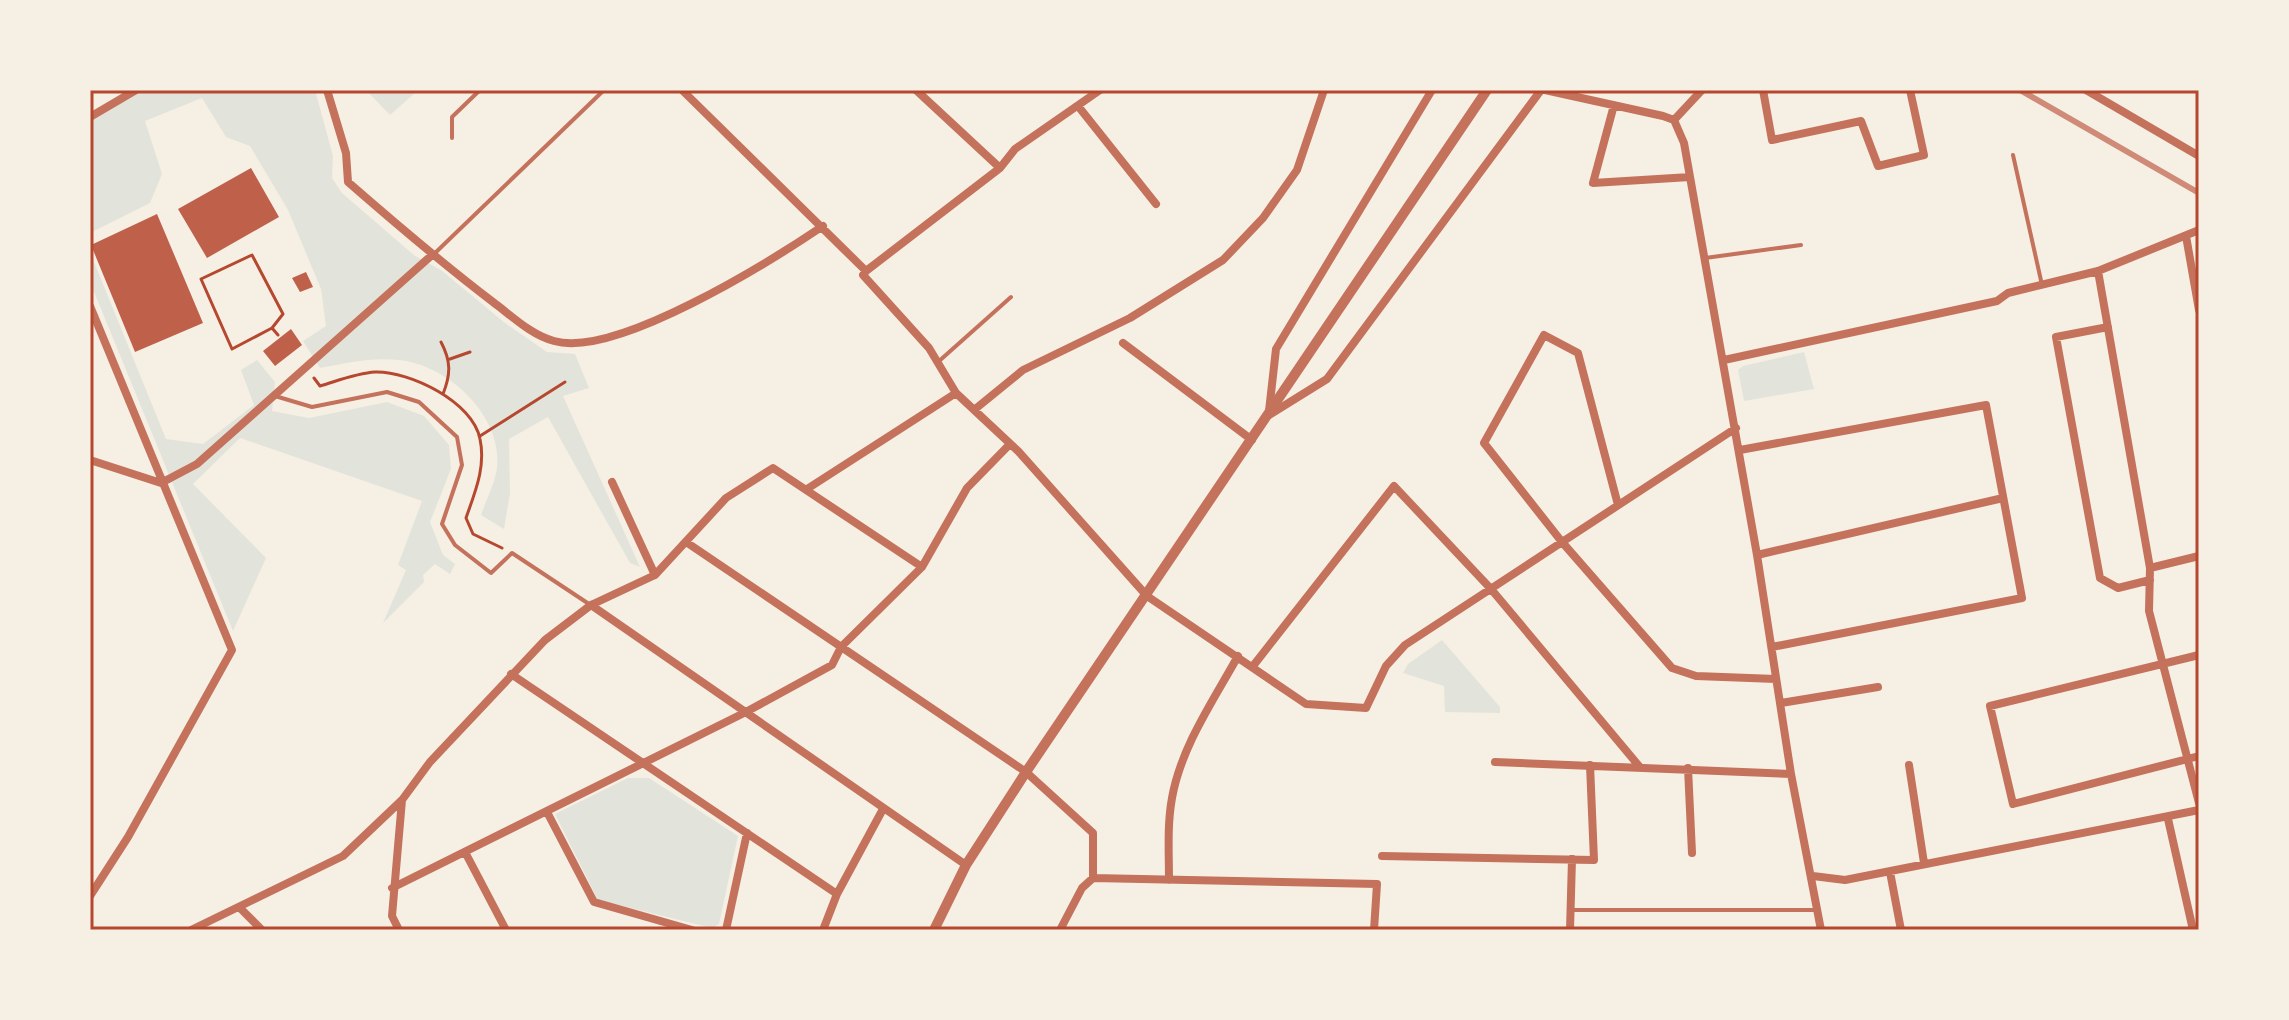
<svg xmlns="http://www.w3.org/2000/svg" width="2289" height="1020" font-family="Arial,sans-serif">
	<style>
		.green { fill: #e2e4dc }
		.building { fill: #bf614a }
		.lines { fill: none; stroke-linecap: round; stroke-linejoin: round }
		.path { stroke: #b5482f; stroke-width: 3 }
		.service { stroke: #c5725c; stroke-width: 4 }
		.minor { stroke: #c5725c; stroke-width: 8 }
		.tertiary { stroke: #c5725c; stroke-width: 10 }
		.rail { stroke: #cf8b77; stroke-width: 6 }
		.neatline { fill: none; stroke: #b5482f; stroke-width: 3 }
	</style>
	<rect width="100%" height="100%" fill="#f6efe4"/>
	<!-- green -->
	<path class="green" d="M135 90H315L333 156 332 178 342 193 415 256 441 270 505 323 547 352 575 354 589 388 563 396 640 567 630 563 548 417 509 439 510 493 504 529 481 515C486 500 495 483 497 468 503 416 448 365 399 360 373 357 346 363 320 368L303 341 326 326 321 289 288 210 250 146 226 137 202 98 145 121 162 174 150 203 90 233V114Z
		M366 90H411L415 93 390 115Z
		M90 252 166 439 203 444 254 405 241 370 257 360 275 382 272 411 309 418 387 402 424 416 449 445 451 469 430 522 443 555 455 564 450 574 435 564 423 575 424 582 383 623 406 570 398 565 422 501 240 438 193 484 266 558 233 631 90 282Z
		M1804 352 1814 389 1744 401 1738 370 1743 366Z
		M1442 640 1500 707V713L1445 712 1444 686 1403 673 1408 664Z
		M628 778H649L738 836 719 924 712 928 598 900 555 814Z"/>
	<!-- building -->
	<path class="building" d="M251 168 279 217 207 258 178 209Z
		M157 214 203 323 135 352 91 245Z
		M306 272 313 287 300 292 292 278Z
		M291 329 302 345 275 366 263 351Z"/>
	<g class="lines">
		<!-- path -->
		<path class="path" d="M272 328 232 349 201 279 252 255 283 314 272 328 278 335
			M441 342C451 361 451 374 443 394
			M450 359 470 352
			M314 378 320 386C337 381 357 373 375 372 410 371 473 402 480 439 486 467 475 492 466 518L473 534 502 548
			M480 436 565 382"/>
		<!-- service -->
		<path class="service" d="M452 138V117L480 90
			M2013 155 2042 285
			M434 254 602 92
			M1705 258 1801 245
			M938 362 1011 297
			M275 396 312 407 387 392 419 402 457 437 462 465 442 524 455 545 491 573 512 553 589 604
			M1573 910H1816"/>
		<!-- minor -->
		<path class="minor" d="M327 90 346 153 348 182C395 223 443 264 493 302 512 316 531 335 554 341 615 359 771 261 823 226
			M682 90 866 271 863 275 929 348 956 393 1018 451 1147 596 1306 704 1366 708 1386 666 1405 645 1736 428
			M916 90 1000 168
			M1545 90 1663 116 1674 120 1684 143 1757 555 1791 774 1821 930
			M1763 90 1772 140 1861 121 1878 166 1924 155 1910 90
			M2086 90 2199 156
			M1614 105 1593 183 1690 177
			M1078 106 1156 204
			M90 117 136 90
			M1674 120 1702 90
			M2186 236 2199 310
			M866 271 1000 168 1015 149 1100 90
			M2098 271 2150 568 2149 611 2199 803
			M90 306 232 650 128 837 90 896
			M2108 327 2056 337 2100 578 2118 588 2150 580
			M1123 343 1252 440
			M1724 360 1997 301 2008 293 2098 271 2199 230
			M974 410 1023 370 1130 318 1223 260 1263 218 1297 170 1324 90
			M1269 411 1276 349 1432 90
			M1269 415 1327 379 1541 90
			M1740 450 1986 405 2022 598 1772 647
			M90 460 161 483 197 464 432 255
			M612 482 655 575
			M807 489 956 393
			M1618 505 1578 353 1544 335 1484 443 1562 542 1672 668 1696 676 1776 679
			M686 542 1026 772 1093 833V878
			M1757 555 2003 498
			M2150 568 2199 556
			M591 605 966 865
			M2199 655 1990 706 2013 804 2199 756
			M1253 666 1394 486 1491 589 1639 766
			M511 674 837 894
			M1781 703 1878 687
			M1495 762 1791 774
			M1909 765 1924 863
			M1688 768 1692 853
			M547 812 594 902 692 930
			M2168 819 2193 930
			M465 852 506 930
			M1382 856 1594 860 1590 765
			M1890 872 1901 930
			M1813 876 1845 880 2199 810
			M1169 880C1169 852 1167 826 1172 798 1181 747 1213 701 1238 656
			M392 888 744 713 832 665 841 647 922 567 967 488 1010 444
			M240 908 262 930
			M191 930 343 856 402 800
			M399 930 392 916 402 800 430 762 545 640 591 605 655 575 726 498 773 468 922 567
			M726 930 747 833
			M823 930 837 894 883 809
			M1060 930 1082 888 1093 878 1377 884 1374 930
			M1570 930 1572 859"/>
		<!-- tertiary -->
		<path class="tertiary" d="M934 930 966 865 1026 772 1487 90"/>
		<!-- rail -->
		<path class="rail" d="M2020 90 2199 193"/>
	</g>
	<!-- border -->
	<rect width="2289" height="1020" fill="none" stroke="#f6efe4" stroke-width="184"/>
	<rect x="92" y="92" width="2105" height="836" class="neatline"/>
</svg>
